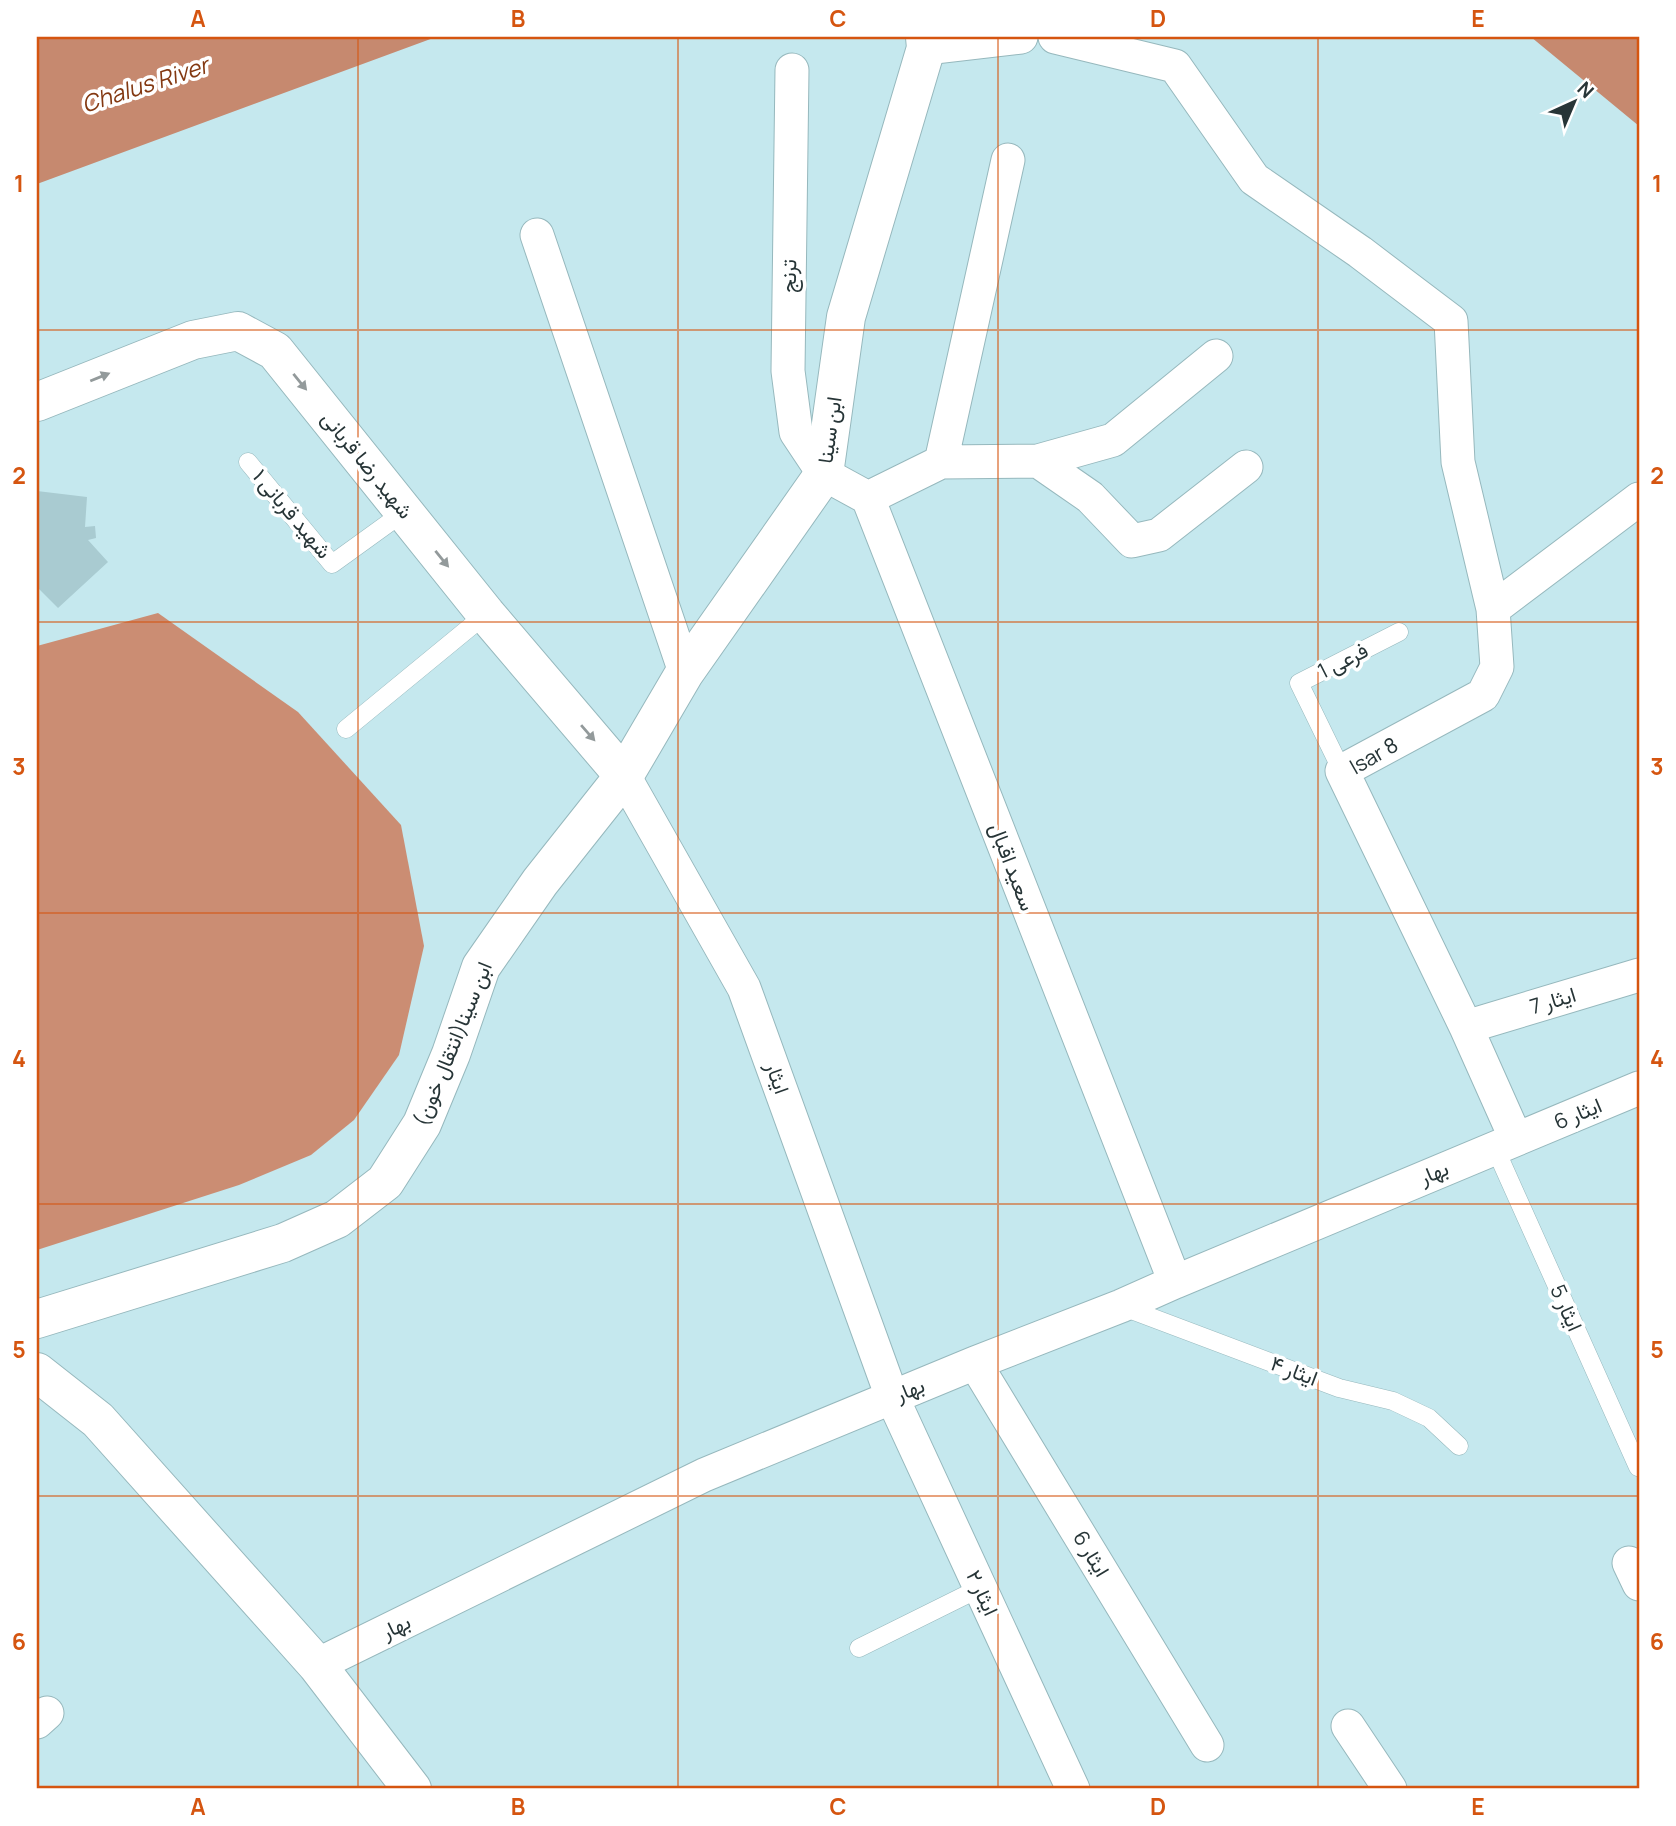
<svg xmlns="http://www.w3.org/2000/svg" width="1676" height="1826" font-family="Manrope,Vazirmatn,sans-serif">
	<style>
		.forest { fill: #cb8d73 }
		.water { fill: #c6896f }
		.building { fill: #a9cbd1 }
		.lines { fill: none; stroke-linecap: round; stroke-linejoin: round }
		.service-casing { stroke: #96b8bd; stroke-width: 19 }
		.minor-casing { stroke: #96b8bd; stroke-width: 35 }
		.tertiary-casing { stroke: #96b8bd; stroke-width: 40 }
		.secondary-casing { stroke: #96b8bd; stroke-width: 40 }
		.service { stroke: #fff; stroke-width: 18 }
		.minor { stroke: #fff; stroke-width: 33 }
		.tertiary { stroke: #fff; stroke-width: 38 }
		.secondary { stroke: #fff; stroke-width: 38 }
		.oneway { fill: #939a9b }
		.grid { fill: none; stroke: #d55510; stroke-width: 2; stroke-opacity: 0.55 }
		.labels { text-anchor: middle; stroke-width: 7; stroke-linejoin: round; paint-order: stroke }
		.street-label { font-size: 21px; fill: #273537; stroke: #fff }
		.water-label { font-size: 23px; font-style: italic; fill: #833811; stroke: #fff }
		.neatline { fill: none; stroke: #d55510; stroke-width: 2.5 }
		.grid-label { font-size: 23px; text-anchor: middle; font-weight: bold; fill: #d55510 }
	</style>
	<rect width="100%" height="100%" fill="#c5e8ee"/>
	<!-- forest -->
	<path class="forest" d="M158 613 298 712 401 825 424 946 399 1055 354 1120 311 1155 239 1185 37 1250V646Z"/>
	<!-- water -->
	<path class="water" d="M37 37H436L37 184Z
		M1531 37H1639V126Z"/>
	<!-- building -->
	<path class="building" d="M37 491 87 497 85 527 95 526 96 538 88 540 108 562 58 608 37 587Z"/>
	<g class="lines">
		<defs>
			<path id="service" d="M248 462 332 564 404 512
				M346 729 486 614
				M1342 771 1299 683 1399 632
				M1495 1148 1638 1467
				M1121 1306 1339 1388 1393 1401 1429 1418 1459 1446
				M859 1648 980 1588"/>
			<path id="minor" d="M1055 37 1175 66 1254 179 1360 252 1451 321 1458 462 1493 609
				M926 48 1021 37
				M792 70 788 371 796 432 824 474 868 498 1175 1282
				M537 235 685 672
				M1038 461 1090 497 1132 541 1159 535 1246 467
				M941 462 1008 160
				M868 498 941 462 1038 461 1113 440 1216 356
				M624 776 744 988 892 1397 1073 1789
				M1466 1027 1639 975
				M1516 1139 1466 1027 1342 771 1483 695 1497 667 1493 609 1639 499
				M975 1363 1207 1745
				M1629 1563 1639 1584
				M317 1665 704 1475 975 1363 1121 1306 1175 1282 1639 1088
				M37 1722 47 1713
				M1348 1726 1390 1789"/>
			<path id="tertiary" d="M37 402 193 340 238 331 275 351 486 614 624 776
				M37 1372 98 1420 317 1665 412 1789"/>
			<path id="secondary" d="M37 1319 283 1243 337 1219 385 1182 422 1124 451 1054 481 967 540 882 624 776 685 672 824 474 846 317 926 48 925 37"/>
		</defs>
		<!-- service casing -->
		<use href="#service" class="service-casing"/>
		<!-- minor casing -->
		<use href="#minor" class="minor-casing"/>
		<!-- tertiary casing -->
		<use href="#tertiary" class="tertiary-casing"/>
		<!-- secondary casing -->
		<use href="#secondary" class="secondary-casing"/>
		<!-- service -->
		<use href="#service" class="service"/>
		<!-- minor -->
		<use href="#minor" class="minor"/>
		<!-- tertiary -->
		<use href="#tertiary" class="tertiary"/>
		<!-- secondary -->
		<use href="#secondary" class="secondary"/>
	</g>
	<!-- one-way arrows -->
	<defs><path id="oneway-solid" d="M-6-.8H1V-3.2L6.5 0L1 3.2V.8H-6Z" transform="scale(1.75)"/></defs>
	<g class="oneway">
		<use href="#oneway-solid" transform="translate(100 377) rotate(-22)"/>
		<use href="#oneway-solid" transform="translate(300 382) rotate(51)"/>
		<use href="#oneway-solid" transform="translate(442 559) rotate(51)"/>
		<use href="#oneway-solid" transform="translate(588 733) rotate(49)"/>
	</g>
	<!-- grid -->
	<path class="grid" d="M358 37V1789M678 37V1789M998 37V1789M1318 37V1789M37 330H1639M37 622H1639M37 913H1639M37 1204H1639M37 1496H1639"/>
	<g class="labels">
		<!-- street labels -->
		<g class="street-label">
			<text transform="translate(789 276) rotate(-89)" y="7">ترنج</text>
			<text transform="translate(830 430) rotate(-82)" y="7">ابن سینا</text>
			<text transform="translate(367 465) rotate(51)" y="7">شهید رضا قربانی</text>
			<text transform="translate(292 514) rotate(50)" y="7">شهید قربانی ۱</text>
			<text transform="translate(1343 661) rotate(-27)" y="7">فرعی 1</text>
			<text transform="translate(1374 756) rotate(-30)" y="7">Isar 8</text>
			<text transform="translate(1012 867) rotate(69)" y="7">سعید اقبال</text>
			<text transform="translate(1553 1001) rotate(-17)" y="7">ایثار 7</text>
			<text transform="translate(453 1044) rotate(-68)" y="7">ابن سینا(انتقال خون)</text>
			<text transform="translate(777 1078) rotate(70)" y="7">ایثار</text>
			<text transform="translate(1578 1114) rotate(-23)" y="7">ایثار 6</text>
			<text transform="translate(1434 1173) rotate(-23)" y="7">بهار</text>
			<text transform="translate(1566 1308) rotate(66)" y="7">ایثار 5</text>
			<text transform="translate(1294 1371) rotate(21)" y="7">ایثار ۴</text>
			<text transform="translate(910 1390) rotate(-22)" y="7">بهار</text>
			<text transform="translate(1091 1554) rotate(59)" y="7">ایثار 6</text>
			<text transform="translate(982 1593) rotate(65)" y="7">ایثار ۲</text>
			<text transform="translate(396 1627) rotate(-26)" y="7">بهار</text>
		</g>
		<!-- water labels -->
		<g class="water-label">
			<text transform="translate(145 85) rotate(-18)" y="8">Chalus River</text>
		</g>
	</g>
	<!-- border -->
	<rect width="1676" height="1826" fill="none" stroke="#ffffff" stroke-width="77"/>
	<!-- north arrow -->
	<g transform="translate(1574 102) rotate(44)" stroke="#ffffff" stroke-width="5" paint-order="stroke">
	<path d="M0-5L12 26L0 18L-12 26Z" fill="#273537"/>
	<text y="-10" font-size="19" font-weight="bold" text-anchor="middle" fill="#273537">N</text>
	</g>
	<rect x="38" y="38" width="1600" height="1749" class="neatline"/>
	<g class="grid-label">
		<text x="198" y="27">A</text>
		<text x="518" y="27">B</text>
		<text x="838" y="27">C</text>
		<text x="1158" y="27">D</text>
		<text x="1478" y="27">E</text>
		<text x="19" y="192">1</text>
		<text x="1657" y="192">1</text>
		<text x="19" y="484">2</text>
		<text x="1657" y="484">2</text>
		<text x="19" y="775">3</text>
		<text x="1657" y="775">3</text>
		<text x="19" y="1067">4</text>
		<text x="1657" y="1067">4</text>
		<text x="19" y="1358">5</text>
		<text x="1657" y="1358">5</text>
		<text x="19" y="1650">6</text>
		<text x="1657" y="1650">6</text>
		<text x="198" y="1815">A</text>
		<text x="518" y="1815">B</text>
		<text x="838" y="1815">C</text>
		<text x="1158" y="1815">D</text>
		<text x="1478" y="1815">E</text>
	</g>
</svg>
